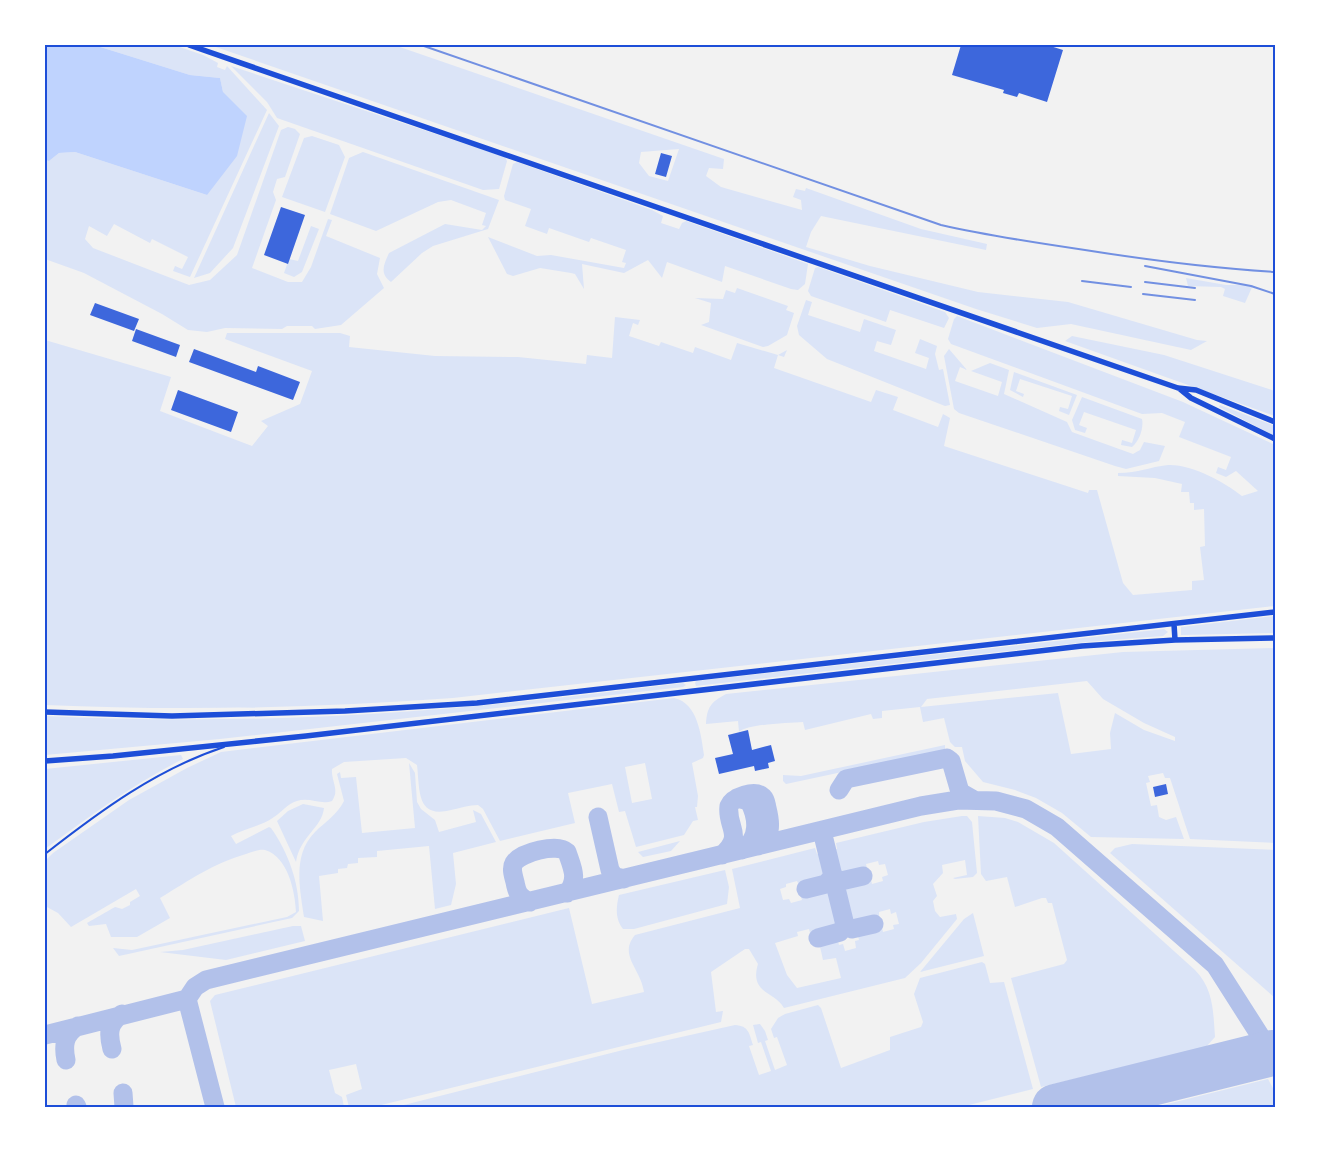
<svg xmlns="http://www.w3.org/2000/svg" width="1320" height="1152" font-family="Arial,sans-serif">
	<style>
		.green { fill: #dbe4f7; fill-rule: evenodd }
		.water { fill: #bfd3fe }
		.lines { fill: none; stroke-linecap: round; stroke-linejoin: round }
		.taxiway { stroke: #b2c1ea; stroke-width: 19 }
		.runway { stroke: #b2c1ea; stroke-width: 46 }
		.building { fill: #3d67dc }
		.service { stroke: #1d4ed8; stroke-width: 2 }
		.primary { stroke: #1d4ed8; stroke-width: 5.5 }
		.rail { stroke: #7290e2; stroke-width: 2 }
		.neatline { fill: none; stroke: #1d4ed8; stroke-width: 2 }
	</style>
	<rect width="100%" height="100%" fill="#f2f2f2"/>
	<!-- green -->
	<path class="green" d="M94 45H174L203 55 218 63 217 67 225 70 227 66 267 110 190 277 173 271 175 266 182 269 188 257 152 239 150 243 114 224 107 236 89 226 85 239 93 248 189 285 210 280 237 255 281 130 288 127 295 129 300 134 285 177 277 179 273 192 276 200 252 268 288 282H302L311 267 328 219 332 220 326 236 380 258 377 274 384 288 341 325 315 329 312 326H287L282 329 225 328 207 332 188 330 162 314 84 273 45 259V160L49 161 59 153 75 152 207 195 223 92 220 78 190 75Z
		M210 45H394L724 159 723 169 709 168 706 176 721 187 802 210 801 200 793 197 796 189 805 191 806 188 921 229 987 244 986 250 821 216 811 232 806 247 870 266 978 292 1068 302 1197 340 1207 341 1191 350 1071 324 1037 328 976 309ZM679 149 668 181 649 176 639 163 641 152Z
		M231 66 505 157 507 161 499 189 483 190 277 118 267 102Z
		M269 113 279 126 233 248 210 273 194 278Z
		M312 136 339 145 345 157 325 212 282 197 304 138Z
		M363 152 499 200 488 229 433 246 422 253 391 282C379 274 384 264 389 253L445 224 482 230 486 226 482 225 486 213 451 200 438 202 376 231 330 214 349 158Z
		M517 162 652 210 663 216 661 223 679 229 682 223 686 221 808 264 805 284 798 290 791 289 725 266 722 282 667 262 662 278 648 260 624 273 582 264 584 289 575 274 571 273 540 268 513 276 507 274 488 237 537 256 551 255 624 268 626 263 622 262 626 250 591 238 589 242 549 228 547 234 525 226 531 209 505 200 504 196 513 164Z
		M311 226 319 229 302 272 294 277 284 273 289 259 298 261Z
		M818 267 945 312 949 318 944 328 890 310 886 322 811 296 808 291 815 268Z
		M1186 278 1226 285H1253L1245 303 1223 296 1225 289 1221 287 1188 286Z
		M737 288 788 306 786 310 794 313 787 335 768 346 763 347 701 325 709 322 711 303 695 298 723 299 726 290 735 293Z
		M806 300 812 302 808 315 860 332 864 319 896 330 891 345 877 341 874 351 926 369 929 358 915 353 920 339 937 346 935 354 939 370 943 369 950 405 945 406 827 359 799 335 797 326Z
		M957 316 1183 402 1275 445V606L453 698C317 708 181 711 45 705V340L171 377 160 411 252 446 268 426 261 421 300 404 312 371 225 339 227 333H340L350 336 349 347 435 356 518 357 586 364 587 355 612 358 615 317 640 320 638 325 633 323 629 336 659 346 661 342 693 353 695 347 731 360 737 343 778 355 787 350 784 357 778 355 774 368 871 402 876 390 898 397 893 410 938 427 943 414 950 418 944 446 1088 493 1089 490H1097L1123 583 1133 595 1192 590V581L1204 580 1200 547 1205 546 1204 509 1194 510V503H1190L1189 492H1181L1182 484 1155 478 1118 476V473C1139 473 1149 467 1168 465 1192 464 1224 482 1242 496L1258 491 1236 471 1226 477 1216 473 1218 467 1226 470 1231 457 1179 437 1185 422 1162 413 1142 414 951 344 948 339 954 319Z
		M1072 336 1164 355 1275 391V416L1065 341Z
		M949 349 967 370 960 367 955 381 998 396 1002 382 971 371 990 363 1009 370 1004 394 1067 422 1072 432 1133 454 1140 450 1144 442 1165 446 1159 461 1126 469 1115 466 959 413 954 409 944 356Z
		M1014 372 1077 395 1069 415 1059 411 1060 407 1068 409 1072 396 1020 379 1016 391 1024 394 1023 397 1010 390Z
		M1082 397 1142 419C1144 428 1139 442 1132 447L1121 445 1122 440 1132 443 1136 430 1084 412 1079 425 1087 428 1085 433 1075 430 1072 420Z
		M1220 405 1275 426V436L1219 407Z
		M1275 616V633L1181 635V627Z
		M1164 629 1168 632 1163 636 1087 642 696 686 695 683 696 681Z
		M1275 648V843L1190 839 1170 778H1165L1163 773 1148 776 1150 782 1146 783 1151 806 1157 805 1159 817 1166 820 1176 817 1184 839 1091 837 1062 813 1036 798 1015 790 983 782 965 761 962 747H955L950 742 944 718 923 722 920 707 882 711V718L873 719 871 714 805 730 803 722C788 723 747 724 739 732L738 721 706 724C707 707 711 702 726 694L1123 652ZM1087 681 1103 699 1144 723 1175 737V741L1144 730 1115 713 1110 733 1111 749 1071 754 1058 693 921 707 927 699Z
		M683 683 686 685 683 687 220 739 45 755V716C188 723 333 719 476 706 545 700 614 691 683 683Z
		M674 698C698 703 701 735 704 755L703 758 692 763 698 796 697 807H695L698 820 693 821 684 835 636 847 625 811 619 812 612 784 568 793 575 823 500 841 483 809 478 805C469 805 460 808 451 810 416 819 420 790 417 765L406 758 344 762 332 769C331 781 340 790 332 801 321 805 309 797 297 801 287 804 282 812 274 817 260 827 245 828 231 836L236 844 269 827 271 828C288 852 299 882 299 911L292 918 119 956 113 948 132 950 287 917 296 912C295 891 288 857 265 850 259 849 252 852 246 854 212 864 190 880 160 898L170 918 137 937H111L106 924 89 926 87 923 115 907 122 909 130 905V902L140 896 136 889 71 927 58 913 45 906V861L53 853 129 800 187 768 221 752ZM645 763 652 799 632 803 625 767Z
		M945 745V750L786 784 783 781V775L801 776Z
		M181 755 183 759C133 784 90 816 45 849V769Z
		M409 763 415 773 417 802 421 809 435 820 439 832 476 822 473 810 481 814 496 842 453 853 456 884 451 905 435 909 429 846 377 851V857L358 858V863L348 864 347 868 338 869V873L319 876 323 921 304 917C300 889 292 855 315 832 325 822 337 815 344 801L337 774 340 772 341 778 356 777 362 833 415 828Z
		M303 804 324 808C322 828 300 836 296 862L277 821 288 811Z
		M962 816H967L972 822 977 873 973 877 955 879 953 878 967 875 965 860 942 865 943 873 933 884 937 896 933 901 935 911 940 917 956 914 957 919 921 963 905 978 784 1008C775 991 749 994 758 964L749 949H745L711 972 716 1012 723 1011 721 1022 373 1107H349L346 1095 362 1089 356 1064 329 1070 335 1093 342 1097 344 1107H236L210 1001 215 995 569 908 592 1004 644 992C641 969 618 955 635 935L740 908 732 869 815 848 817 854 821 853 828 871 826 872 827 878 805 886 804 883 799 885 797 881 786 884V887L780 889 783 900 789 899 791 903 802 900 801 897 807 895V893L825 888 826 891 830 890 840 920 837 921 838 926 817 934 816 932 810 933 809 929 797 932 798 936 775 943 787 975 797 988 841 978 836 958 823 960 819 942 837 937 839 945 843 944 845 951 856 948 855 941 859 940 857 932 875 927 876 930 882 928 883 932 894 929 893 925 899 924 896 912 891 914 890 909 879 912V916L873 918V920L851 924 840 893 843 892 841 887 863 879 864 881 871 880 872 884 883 881 882 877 888 875 885 864 879 865 878 861 866 864 867 868 862 869V871L843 876V874L839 875 832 857 834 856 833 850 837 849 836 843 924 822Z
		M978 816 1005 818 1018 822 1054 843 1195 970C1214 990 1213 1011 1215 1037L1206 1047 1041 1087 1011 978 1064 964 1067 960 1052 903H1048L1046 898H1042L1015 907 1007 877 986 881 981 874Z
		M680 841 671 851 643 857 638 852Z
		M1132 844 1275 850V998L1110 853 1115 848Z
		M725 870 729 887 727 904 634 929H623C615 919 616 907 619 895Z
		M973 913 984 956 920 972 964 919Z
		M293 926H301L305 941 226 960 160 952 183 950Z
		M982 962 985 964 990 983 1004 982 1033 1089 961 1107H396L623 1050 735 1025C749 1026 749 1033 753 1045L749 1046 759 1075 771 1071 761 1042 758 1043 753 1025 760 1024 765 1031 768 1040 765 1041 775 1070 787 1065 777 1037 774 1038 771 1029 778 1018 785 1014 818 1005 821 1008 841 1068 890 1050V1037L921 1027 923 1022 914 994 920 978Z
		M1268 1079 1275 1092V1107H1155Z"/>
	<!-- water -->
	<path class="water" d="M45 45H94L190 75 220 78 223 92 247 116 237 156 207 195 75 152 59 153 49 161 45 160Z"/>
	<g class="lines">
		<!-- taxiway -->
		<path class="taxiway" d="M839 790 846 779 947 758 951 761 960 792 974 800
			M737 798 749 801C758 818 760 839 742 850
			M598 817 610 870 614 876 624 879
			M822 831 845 925 852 929 874 924
			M722 855C745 835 726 827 729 806 733 797 755 789 763 797 766 800 766 804 767 808 771 824 772 835 758 846
			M833 877 841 881 863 876
			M806 889 826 884 833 876
			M530 902C519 897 517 893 515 882 513 875 511 868 514 863 521 852 558 843 567 852 572 867 579 879 567 893
			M818 938 840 932 845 925
			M187 999 195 987 206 980 921 806 958 800 996 801 1026 809 1057 827 1215 965 1275 1059
			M45 1035 187 999 215 1107
			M112 1049C108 1034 108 1023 122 1014
			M66 1060C63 1046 64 1034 78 1026
			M123 1093 124 1107
			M76 1105 77 1107"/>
		<!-- runway -->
		<path class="runway" d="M1055 1107 1272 1053"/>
	</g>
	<!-- building -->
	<path class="building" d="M961 45H1047L1063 50 1047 102 1019 93 1017 97 1003 93 1004 90 952 75Z
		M661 153 672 156 666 177 655 174Z
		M281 207 305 215 288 264 264 255Z
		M95 303 139 319 134 331 90 315Z
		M136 329 180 345 176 357 132 341Z
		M194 349 256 372 258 366 300 382 293 400 189 362Z
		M178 390 238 412 231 432 171 410Z
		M748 730 752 750 771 745 775 761 768 763 769 768 755 771 754 766 719 774 715 758 733 754 728 735Z
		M1166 784 1168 794 1155 797 1153 787Z"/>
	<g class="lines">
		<!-- service -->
		<path class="service" d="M45 854C100 811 157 769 224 747"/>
		<!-- primary -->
		<path class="primary" d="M189 45 1178 388 1196 390 1275 422
			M1180 389 1191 398 1275 439
			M1174 624 1175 640
			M45 712 172 716 345 711 477 703 1275 612
			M45 761 113 756 306 736 1082 646 1175 640 1275 638"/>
		<!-- rail -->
		<path class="rail" d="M421 45 941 225C989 236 1037 243 1085 250 1148 260 1211 268 1275 272
			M1145 266 1251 286 1275 294
			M1082 281 1131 287
			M1145 282 1195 288
			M1143 294 1195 300"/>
	</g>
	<!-- border -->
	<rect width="1320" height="1152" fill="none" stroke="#ffffff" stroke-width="92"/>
	<rect x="46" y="46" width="1228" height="1060" class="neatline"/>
</svg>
